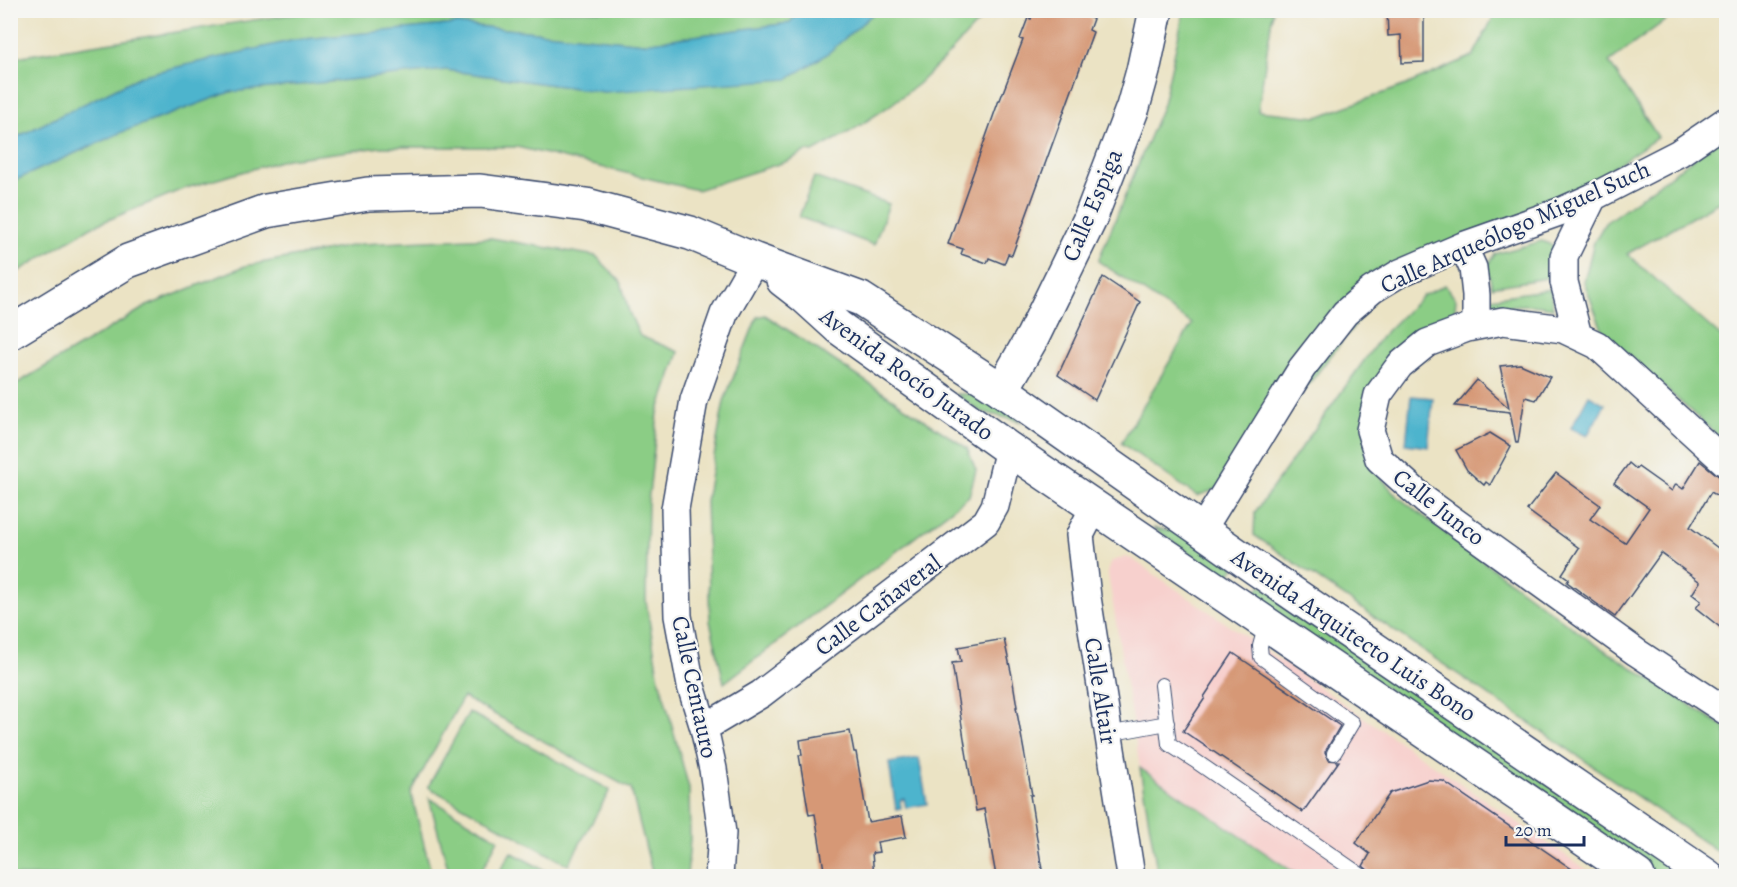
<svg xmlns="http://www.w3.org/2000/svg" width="1737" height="887" font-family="Alegreya,serif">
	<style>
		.built { fill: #f7d0cd }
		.green { fill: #8bcd85; stroke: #537e72; stroke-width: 1.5 }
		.water { fill: #4eb4cd; stroke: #347296; stroke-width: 1.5 }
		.building { fill: #d69876 }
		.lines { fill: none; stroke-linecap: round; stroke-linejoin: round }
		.lane-casing { stroke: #3a4a6d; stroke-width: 16 }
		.street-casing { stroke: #3a4a6d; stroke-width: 30 }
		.secondary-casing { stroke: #3a4a6d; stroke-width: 36 }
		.primary-casing { stroke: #3a4a6d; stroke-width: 36 }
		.lane { stroke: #fff; stroke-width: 14 }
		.street { stroke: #fff; stroke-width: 27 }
		.secondary { stroke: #fff; stroke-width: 33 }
		.primary { stroke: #fff; stroke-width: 33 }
		.labels { text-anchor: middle; stroke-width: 4.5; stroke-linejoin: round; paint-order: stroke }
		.street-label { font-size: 24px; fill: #1b2f5e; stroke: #f6f6f2 }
	</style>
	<rect width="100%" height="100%" fill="#f6f6f2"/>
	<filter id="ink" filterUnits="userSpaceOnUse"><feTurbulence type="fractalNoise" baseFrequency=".0167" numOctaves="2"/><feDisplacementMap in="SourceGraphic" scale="12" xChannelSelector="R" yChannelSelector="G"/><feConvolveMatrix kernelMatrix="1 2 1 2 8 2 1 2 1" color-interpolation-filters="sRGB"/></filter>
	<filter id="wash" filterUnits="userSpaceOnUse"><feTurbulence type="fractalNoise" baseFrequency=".008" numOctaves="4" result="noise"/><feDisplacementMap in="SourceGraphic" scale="24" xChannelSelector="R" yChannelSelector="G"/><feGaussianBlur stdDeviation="1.35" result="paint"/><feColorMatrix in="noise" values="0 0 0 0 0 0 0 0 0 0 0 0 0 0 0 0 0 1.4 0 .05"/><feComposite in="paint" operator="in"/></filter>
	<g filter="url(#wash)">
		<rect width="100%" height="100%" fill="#ebe3c4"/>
		<!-- built -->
		<path class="built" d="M1125 557 1132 559 1596 876H1299L1140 768 1108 574 1109 567 1112 561Z"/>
		<!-- green -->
		<path class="green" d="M301 11H802L789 23 644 43 456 24 295 40 143 75 11 140 10 58 299 13Z
			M876 11H989L943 60 918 84 888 107 853 130 813 152 806 151 788 161 697 190 517 147H381L287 159 183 189 91 227 11 276V182L122 132 230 92 446 70 604 92 827 54Z
			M1184 11H1273L1258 111 1317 117 1406 85 1473 56 1494 16 1500 11H1678L1609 62 1658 137 1576 192 1399 268 1231 484 1197 496 1121 443 1192 324 1098 261 1163 104Z
			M1726 135V198L1627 254 1726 341V443L1603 332 1584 282 1594 242 1605 223Z
			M814 177 889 204 874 245 799 217Z
			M491 238 596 256 621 282 629 312 640 336 679 352 658 413 648 503 646 601 658 674 689 788 690 839 687 876H653L631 789 463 697 411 793 432 876H11V387L147 306 245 266 361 244Z
			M1542 241 1554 246 1552 277 1492 287 1487 266 1495 254Z
			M1445 285 1456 300 1454 317 1422 331 1391 357 1370 465 1397 496 1469 551 1592 642 1726 728V857L1254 535 1255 512 1381 337 1422 296Z
			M1550 289 1553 308C1532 304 1507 303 1487 313L1491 298Z
			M765 315 967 448 976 470 969 496 724 683 710 621 706 501 724 401 757 317Z
			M956 394H986L1022 422 979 411Z
			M1153 528 1183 532 1235 567 1227 579Z
			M1261 585 1687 876H1659L1253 597Z
			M469 712 610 790 568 865 428 787Z
			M1140 768 1299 876H1158Z
			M429 798 498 839 479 876H450Z
			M511 852 555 876H497Z"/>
		<!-- water -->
		<path class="water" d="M802 10 876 11 827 54 788 79 604 92 446 70 230 92 122 132 11 182V140L143 75 295 40 456 24 644 43 789 23Z
			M1589 395 1605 404 1587 436 1571 428Z
			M1411 396 1433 398 1428 447 1406 444Z
			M919 758 927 804 906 808 904 799 900 800 901 808 896 809 889 763Z"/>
		<g id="blocks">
			<!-- building -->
			<path class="building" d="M1034 10H1069L1093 19 1089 30 1093 32 1012 255 1008 254 1004 264 989 258 987 263 961 254 963 249 948 244 999 100H1000L1023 40 1020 39 1028 18 1031 19Z
				M1387 10H1424V62L1402 63 1401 35 1388 36Z
				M1103 277 1140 302 1095 400 1058 375Z
				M1520 364 1550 377 1536 400 1525 397 1518 443H1516L1510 412 1455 406 1477 380 1509 408 1500 366Z
				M1490 433 1511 446 1490 485 1486 482 1484 485 1467 470 1456 450Z
				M1700 461 1726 482V501L1711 492 1690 527 1726 554V632L1696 608 1701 601 1692 594 1700 582 1661 553 1615 617 1567 582 1569 579 1562 574 1579 548 1527 510 1556 473 1600 505 1590 519 1625 543 1649 508 1614 483 1629 463 1636 469 1638 467 1672 491 1676 484 1683 489Z
				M1004 639 1012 676 1017 707H1016L1032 795H1030L1043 876H996L984 809 976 811 966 751 952 663 961 662 958 647Z
				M1233 653 1340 726 1325 752 1329 760 1339 761 1303 812 1183 731 1205 698 1204 697Z
				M850 731 854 752H856L868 822 902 816 906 837 877 842 879 852 872 853 874 876H825L815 814 809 815 799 755H802L800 740Z
				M1428 780 1443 781 1582 876H1371L1370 872 1363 866 1370 854 1356 843 1390 793Z"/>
		</g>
	</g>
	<g filter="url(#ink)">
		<use href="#blocks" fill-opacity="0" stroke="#3a4a6d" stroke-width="1.5"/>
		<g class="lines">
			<defs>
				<path id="lane" d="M1266 624 1260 646 1261 657 1352 723 1334 753
					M1162 685 1169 744 1194 760 1362 876
					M1108 734 1167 723"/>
				<path id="street" d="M1463 246 1473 268 1476 295V326
					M1578 336 1564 282V256L1593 197
					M1726 463 1597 345 1563 329 1503 321 1467 328 1427 343 1400 365 1378 395 1370 430 1379 459 1426 501 1636 652 1726 711
					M1094 508 1080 535 1087 597 1131 876
					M1202 530 1302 368 1345 313 1372 290 1400 273 1463 246 1559 212 1593 197 1679 153 1726 121
					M704 728 761 694 986 522 995 506 1009 449
					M719 876 722 833 713 769 704 728 691 686 678 616 675 509 694 400 724 314 755 260"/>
				<path id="secondary" d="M1002 390 1033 336 1090 219 1133 107 1143 71 1156 10"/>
				<path id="primary" d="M783 280 805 297 838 327 1009 449 1638 876
					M10 333 128 261 266 211 368 194 480 191 586 205 690 233 755 260 861 299 1002 390 1257 569 1707 876"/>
			</defs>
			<!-- lane casing -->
			<use href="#lane" class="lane-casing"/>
			<!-- street casing -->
			<use href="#street" class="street-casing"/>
			<!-- secondary casing -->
			<use href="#secondary" class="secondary-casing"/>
			<!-- primary casing -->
			<use href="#primary" class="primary-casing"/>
			<!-- lane -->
			<use href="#lane" class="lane"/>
			<!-- street -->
			<use href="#street" class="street"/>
			<!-- secondary -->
			<use href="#secondary" class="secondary"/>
			<!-- primary -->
			<use href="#primary" class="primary"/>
		</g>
	</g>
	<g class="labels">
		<!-- street labels -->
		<g class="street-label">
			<text transform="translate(1092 205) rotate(-67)" y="8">Calle Espiga</text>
			<text transform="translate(1515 227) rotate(-24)" y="8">Calle Arqueólogo Miguel Such</text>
			<text transform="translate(907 374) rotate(36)" y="8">Avenida Rocío Jurado</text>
			<text transform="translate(1439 507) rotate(38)" y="8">Calle Junco</text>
			<text transform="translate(878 605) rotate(-37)" y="8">Calle Cañaveral</text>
			<text transform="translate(1354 635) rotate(34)" y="8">Avenida Arquitecto Luis Bono</text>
			<text transform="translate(695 687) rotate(78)" y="8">Calle Centauro</text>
			<text transform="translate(1101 691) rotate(81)" y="8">Calle Altair</text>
		</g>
	</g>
	<!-- margin -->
	<rect width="1737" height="887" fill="none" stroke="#f6f6f2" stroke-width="36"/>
	<!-- scale -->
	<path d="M1506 836v9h78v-9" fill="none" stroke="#1b2f5e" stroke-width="3"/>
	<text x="1515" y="836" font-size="18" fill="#1b2f5e" stroke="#f6f6f2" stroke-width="4.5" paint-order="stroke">20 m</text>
</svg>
